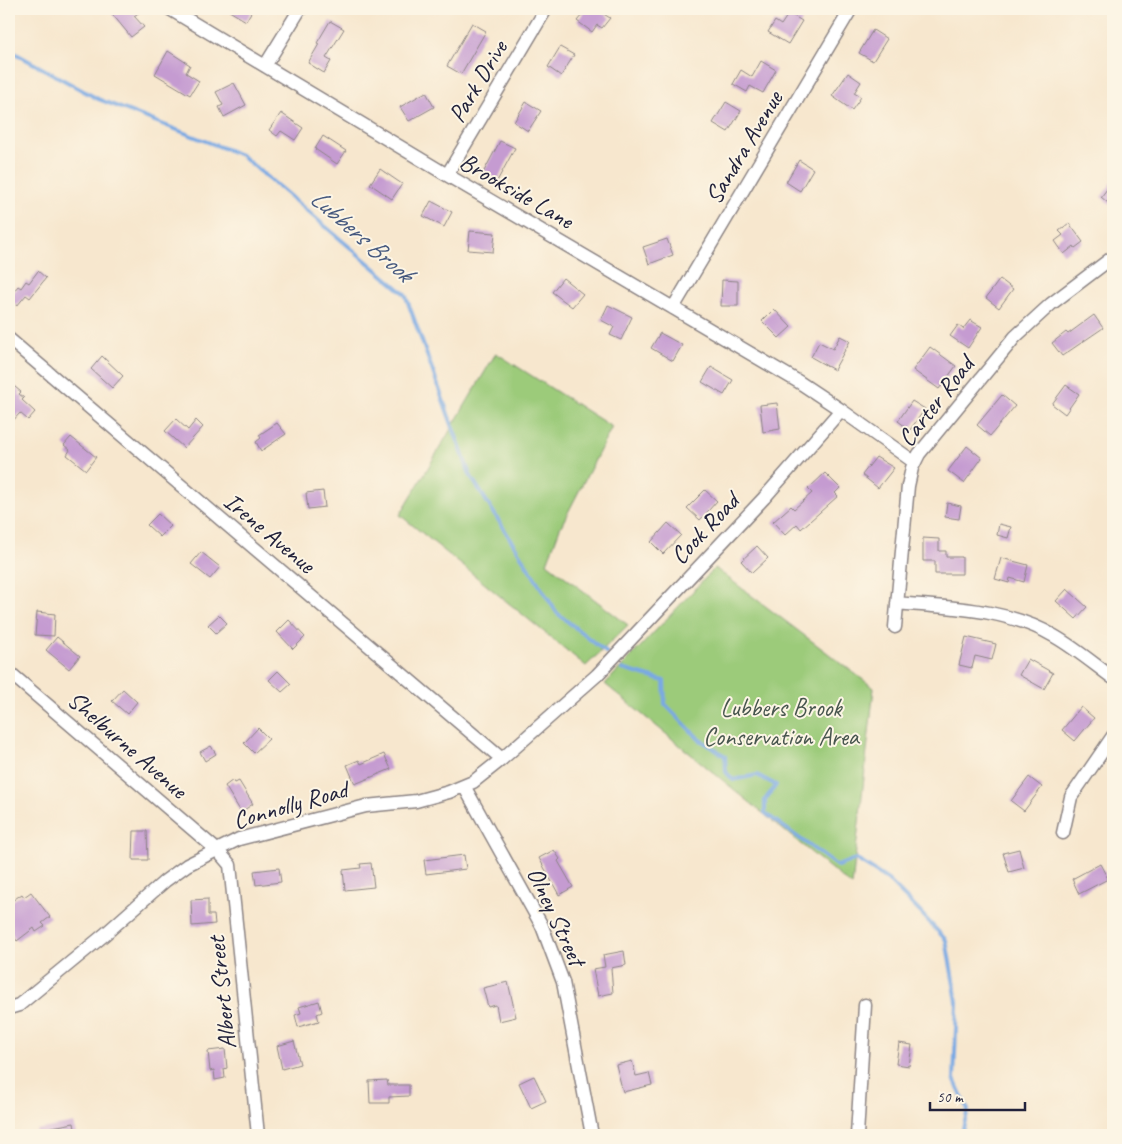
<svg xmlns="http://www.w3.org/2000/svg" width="1122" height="1144" font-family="Caveat,sans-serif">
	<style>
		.green { fill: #9ccb7a; stroke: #5f765a }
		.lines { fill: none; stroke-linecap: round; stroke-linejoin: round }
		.stream { stroke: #79a9e3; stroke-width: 4 }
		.building { fill: #c59bd1 }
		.street-casing { stroke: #8c8484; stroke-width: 15 }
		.street { stroke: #fff; stroke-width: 12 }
		.labels { text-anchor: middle; stroke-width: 4; stroke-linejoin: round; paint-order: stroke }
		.street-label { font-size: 25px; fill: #22223b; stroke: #fcf5e5 }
		.park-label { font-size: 25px; fill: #47554e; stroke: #fcf5e5 }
		.water-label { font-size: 26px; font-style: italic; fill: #45587e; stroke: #fcf5e5 }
	</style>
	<rect width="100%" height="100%" fill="#fcf5e5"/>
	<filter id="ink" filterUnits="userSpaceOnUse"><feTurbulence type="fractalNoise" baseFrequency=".02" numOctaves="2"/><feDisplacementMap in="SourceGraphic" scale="10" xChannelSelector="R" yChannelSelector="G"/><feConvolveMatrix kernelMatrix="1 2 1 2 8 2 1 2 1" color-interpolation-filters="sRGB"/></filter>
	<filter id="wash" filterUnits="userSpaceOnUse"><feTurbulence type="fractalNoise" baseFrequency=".0096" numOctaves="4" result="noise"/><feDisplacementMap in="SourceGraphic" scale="20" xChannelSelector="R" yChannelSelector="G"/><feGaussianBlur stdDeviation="1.12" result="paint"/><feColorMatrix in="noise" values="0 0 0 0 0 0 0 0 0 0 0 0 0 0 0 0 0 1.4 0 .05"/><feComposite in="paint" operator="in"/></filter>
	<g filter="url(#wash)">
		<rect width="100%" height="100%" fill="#f7e7ce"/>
		<!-- green -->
		<path class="green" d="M496 353 612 427 560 528 547 563 628 625 586 666 400 515Z
			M715 568 874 688 852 886 605 684Z"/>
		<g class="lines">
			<!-- stream -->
			<path class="stream" d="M9 50 98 99 241 155 405 294 470 475 557 613 607 653
				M622 669 664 681 665 704 699 739 725 756 726 772 733 780 757 775 776 785 765 800V813L837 866 856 859 888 880 920 912 946 940 957 1002 954 1079 968 1110 961 1135"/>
		</g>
		<g id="blocks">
			<!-- building -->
			<path class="building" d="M108 9H144L134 16 144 27 131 37Z
				M226 9H253L246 21Z
				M587 9H596L610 18 602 28 597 25 592 32 577 21Z
				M789 13 802 21 788 44 768 32 775 21 781 25Z
				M330 21 344 29 326 58 331 61 324 73 308 63 319 44 317 43Z
				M472 23 486 31 461 74 447 66Z
				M873 30 887 39 873 61 859 53Z
				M560 47 574 55 561 76 548 67Z
				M168 51 190 65 186 73 199 81 190 95 155 74Z
				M761 61 776 70 763 93 750 86 747 92 733 84 741 70 752 77Z
				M848 73 861 82 854 93 861 97 852 110 832 96Z
				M234 83 246 105 224 117 219 107 223 105 216 92Z
				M426 92 434 107 409 121 400 107Z
				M526 102 541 111 528 131 514 122Z
				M726 102 741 111 728 132 713 123Z
				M281 113 303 128 295 140 281 131 277 136 269 130Z
				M323 136 346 151 337 164 315 149Z
				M500 141 515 148 496 183 482 175Z
				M799 160 813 169 800 191 786 182Z
				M380 169 402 184 392 199 370 184Z
				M1113 181V207L1101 197Z
				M431 201 452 212 444 227 423 216Z
				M1069 223 1083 242 1075 248 1074 246 1064 254 1055 241 1063 235 1059 231Z
				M470 231 495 233 493 252 468 250Z
				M667 239 673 255 649 264 643 247Z
				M38 271 46 278 30 298 26 295 17 306 9 299V297L18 286 21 288 26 281 29 283Z
				M563 278 583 294 572 307 552 292Z
				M1000 279 1013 289 999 308 986 298Z
				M722 280 738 281V306H721Z
				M608 305 632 317 621 340 610 335 614 327 601 320Z
				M774 309 791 327 779 338 762 321Z
				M1094 315 1103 328 1062 356 1052 343 1066 332 1068 334Z
				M970 320 982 327 968 348 950 336 958 325 963 329Z
				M660 333 682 345 673 361 651 348Z
				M840 336 850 341 834 370 811 357 819 342 833 349Z
				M930 347 956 366 939 389 913 370Z
				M102 356 123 376 112 388 91 369Z
				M711 367 733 380 724 395 702 382Z
				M9 382 21 392 19 394 24 398 22 400 35 412 28 420 20 413 9 425Z
				M1066 385 1079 394 1065 414 1052 404Z
				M1002 395 1015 406 990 436 977 425Z
				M912 401 925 409 910 430 898 421Z
				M777 403 780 429 763 432 760 405Z
				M176 419 188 430 196 420 203 427 184 448 165 431Z
				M277 423 286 434 261 451 256 442 261 438 259 435Z
				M71 437 96 457 86 470 67 455 70 450 64 445Z
				M967 446 982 458 964 483 948 471Z
				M876 457 894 468 878 488 862 475Z
				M825 473 840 488 835 493 838 496 801 529 797 524 785 535 773 522 791 506 794 509 812 493 808 489Z
				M705 490 717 501 700 520 687 508Z
				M323 491 325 507 308 509 306 493Z
				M947 503 961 506 959 519 945 517Z
				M158 514 171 526 160 537 147 525Z
				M668 523 681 535 663 554 651 542Z
				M999 524 1011 527 1008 538 997 535Z
				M923 538 939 539V551H946V557H962V574H935V561H923Z
				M757 546 768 558 752 573 741 561Z
				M201 552 220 567 210 579 191 564Z
				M1001 558 1028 565 1024 582 1010 578 1009 583 995 579Z
				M1067 589 1087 607 1076 619 1056 601Z
				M37 612 55 614 54 636 35 635Z
				M219 615 227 623 216 633 208 625Z
				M289 620 305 637 293 649 277 632Z
				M57 637 80 656 69 669 46 650Z
				M966 637 996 644 992 660 975 656 972 668 959 665Z
				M1028 659 1053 673 1044 689 1019 675Z
				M278 671 291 684 282 692 269 680Z
				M123 689 137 702 127 714 112 701Z
				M1081 707 1094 718 1075 741 1062 730Z
				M258 728 269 739 254 753 244 743Z
				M211 746 216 754 205 761 200 752Z
				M384 754 391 769 355 784 347 765 359 760 361 764Z
				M1029 777 1042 787 1024 811 1011 801Z
				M233 780 235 783 239 781 253 804 241 812 225 786Z
				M134 831H147L148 860H133Z
				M1019 849 1024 868 1009 872 1003 853Z
				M554 850 560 859 558 861 573 887 559 895 539 858Z
				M464 855 466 869 426 874 424 860Z
				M371 863 374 887 345 890 343 870 361 868 360 864Z
				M1100 864 1108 879 1079 894 1072 879Z
				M279 868 281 882 256 885 254 871Z
				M31 892 50 917 42 923 45 926 36 932 34 928 17 941 9 930V903L22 894 24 897Z
				M208 899V915H214L215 924 192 926 191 900Z
				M624 951 626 965 611 968 613 993 598 996 593 969 605 967 603 955Z
				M508 982 516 1017 499 1021 496 1005 488 1007 483 988Z
				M319 1001 322 1012 317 1014 319 1021 298 1027 295 1015 301 1013 299 1007Z
				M294 1041 300 1064 282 1069 277 1046Z
				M899 1043 912 1045 909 1066 896 1064Z
				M225 1049 227 1068 224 1069 225 1078 215 1080 214 1070 210 1071 208 1051Z
				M632 1061 636 1076 649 1073 652 1085 623 1092 616 1065Z
				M534 1076 546 1101 531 1108 519 1083Z
				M387 1080 388 1085H409V1096L389 1097V1103H370L369 1081Z
				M74 1123 76 1135H36V1130Z"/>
		</g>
	</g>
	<g filter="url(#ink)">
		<use href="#blocks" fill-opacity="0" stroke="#8c8484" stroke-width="1"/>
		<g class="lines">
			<defs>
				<path id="street" d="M170 9 447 175 799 382 841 410 914 462
					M265 66 300 9
					M447 175 546 9
					M673 308 851 9
					M9 339 502 759
					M897 603C950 608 1006 608 1054 636 1075 648 1094 664 1113 678
					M895 627 908 486 912 468 919 454 1015 337 1051 304 1113 257
					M9 672 218 851 230 865 258 1135
					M464 786 542 926 563 982 592 1135
					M1063 833 1071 797 1113 736
					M9 1008 19 1005 104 935 165 881 187 865 239 839 366 806 416 801 449 792 473 782 502 759 597 675 764 498 841 410
					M857 1135 865 1005"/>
			</defs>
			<!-- street casing -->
			<use href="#street" class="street-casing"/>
			<!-- street -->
			<use href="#street" class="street"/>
		</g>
	</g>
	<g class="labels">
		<!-- street labels -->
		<g class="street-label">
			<text transform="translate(477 81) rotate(-59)" y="9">Park Drive</text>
			<text transform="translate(743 147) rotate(-59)" y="9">Sandra Avenue</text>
			<text transform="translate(517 190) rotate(30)" y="9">Brookside Lane</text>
			<text transform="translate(935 401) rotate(-52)" y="9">Carter Road</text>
			<text transform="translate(704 528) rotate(-47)" y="9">Cook Road</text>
			<text transform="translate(270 532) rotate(40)" y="9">Irene Avenue</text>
			<text transform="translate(128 744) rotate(41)" y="9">Shelburne Avenue</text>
			<text transform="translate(290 804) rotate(-16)" y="9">Connolly Road</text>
			<text transform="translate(557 916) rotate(65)" y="9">Olney Street</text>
			<text transform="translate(221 993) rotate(-96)" y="9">Albert Street</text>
		</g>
		<!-- park labels -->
		<g class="park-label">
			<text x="781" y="716">Lubbers Brook<tspan x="781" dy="29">Conservation Area</tspan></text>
		</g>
		<!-- water labels -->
		<g class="water-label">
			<text transform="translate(362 235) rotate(41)" y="9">Lubbers Brook</text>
		</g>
	</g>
	<!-- margin -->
	<rect width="1122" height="1144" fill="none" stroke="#fcf5e5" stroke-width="30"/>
	<!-- scale -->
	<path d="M930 1102v8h95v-8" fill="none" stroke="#22223b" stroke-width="2.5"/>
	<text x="937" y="1102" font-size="15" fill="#22223b" stroke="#fcf5e5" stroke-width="4" paint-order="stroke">50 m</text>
</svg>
